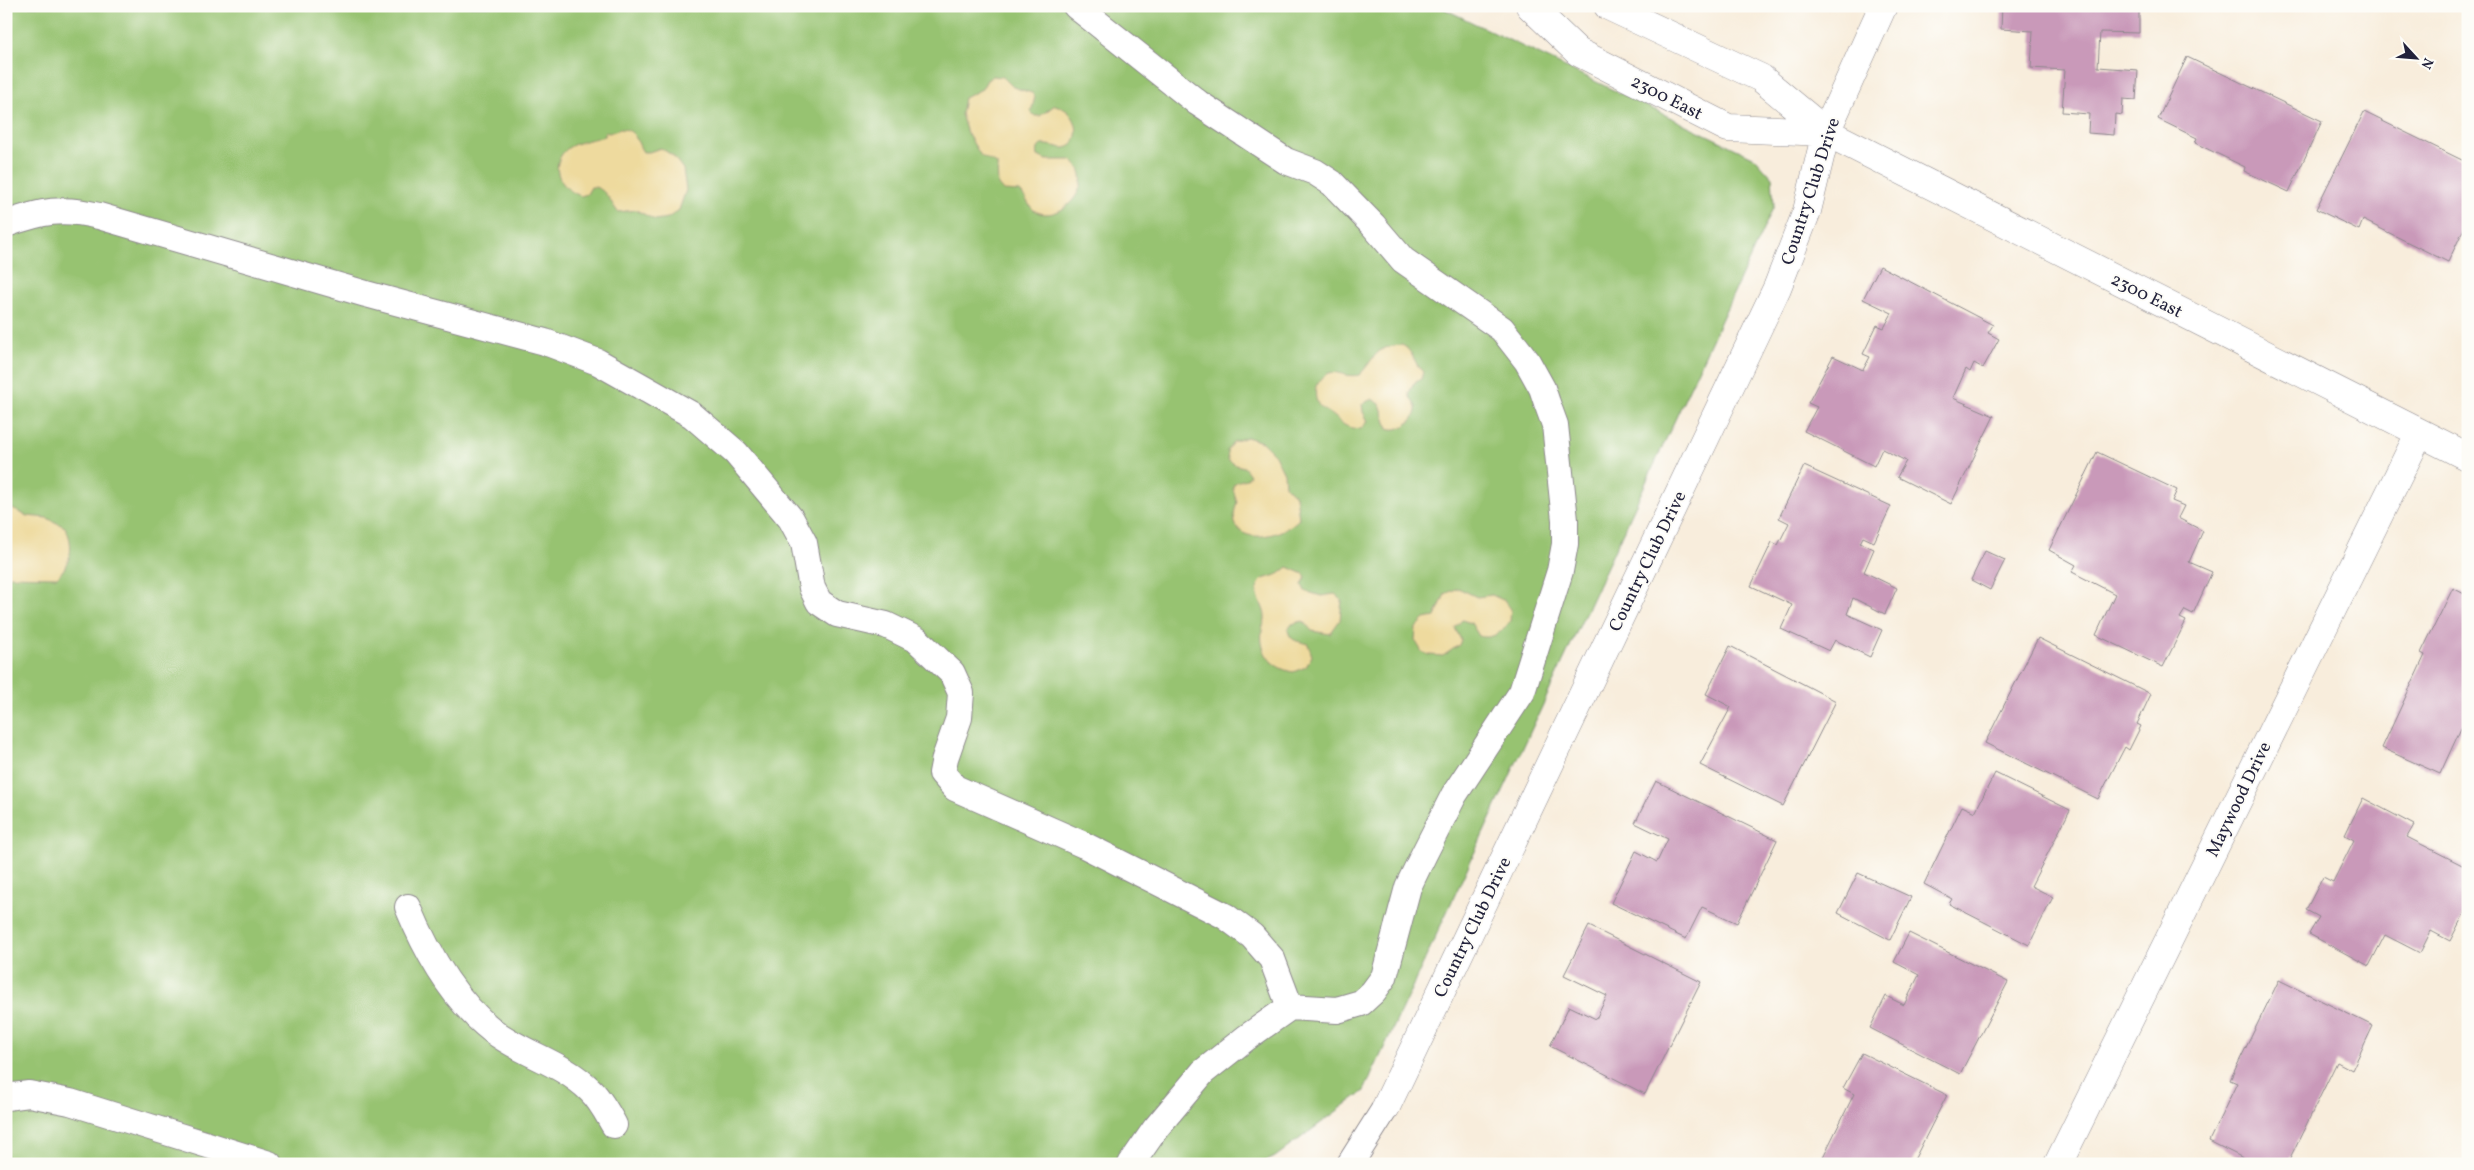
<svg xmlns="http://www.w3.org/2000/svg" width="2474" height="1170" font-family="Vollkorn,serif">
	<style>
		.green { fill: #97c371; stroke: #5c7256 }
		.sand { fill: #eeda9e; stroke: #887e6c }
		.building { fill: #c999b9 }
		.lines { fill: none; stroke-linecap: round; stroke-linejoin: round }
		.service-casing { stroke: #8d888c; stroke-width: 28 }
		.minor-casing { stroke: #8d888c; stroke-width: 29 }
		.tertiary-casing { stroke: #8d888c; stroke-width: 29 }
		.service { stroke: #fff; stroke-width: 26 }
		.minor { stroke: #fff; stroke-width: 28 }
		.tertiary { stroke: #fff; stroke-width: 28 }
		.labels { text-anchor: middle; stroke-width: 4; stroke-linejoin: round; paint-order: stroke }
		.street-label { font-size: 18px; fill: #22223b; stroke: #fdfcf7 }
	</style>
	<rect width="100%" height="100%" fill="#fdfcf7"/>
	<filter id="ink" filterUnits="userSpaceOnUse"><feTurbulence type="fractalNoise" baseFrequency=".02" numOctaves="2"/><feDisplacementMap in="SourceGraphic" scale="10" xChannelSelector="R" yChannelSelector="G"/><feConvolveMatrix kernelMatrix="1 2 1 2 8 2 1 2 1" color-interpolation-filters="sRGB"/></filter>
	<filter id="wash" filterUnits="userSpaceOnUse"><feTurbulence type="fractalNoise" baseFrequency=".0096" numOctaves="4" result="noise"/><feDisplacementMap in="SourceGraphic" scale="20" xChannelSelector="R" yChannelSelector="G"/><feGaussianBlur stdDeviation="1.12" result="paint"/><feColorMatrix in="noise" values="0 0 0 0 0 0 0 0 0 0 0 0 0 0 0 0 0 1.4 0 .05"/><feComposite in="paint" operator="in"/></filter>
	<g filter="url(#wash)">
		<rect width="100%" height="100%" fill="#f8eddc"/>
		<!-- green -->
		<path class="green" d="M6 6H1438L1755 158 1772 177 1774 206 1364 1091 1275 1157 1260 1164H6Z"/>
		<!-- sand -->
		<path class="sand" d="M993 76 1003 77 1013 87 1032 93 1035 97 1031 112 1035 116H1040L1055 105C1073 110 1083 128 1072 145 1070 146 1067 148 1064 148 1056 148 1034 137 1038 156L1046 160H1071C1100 180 1062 226 1035 211 1029 207 1026 197 1020 192L1003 191 998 185 997 164 981 156 967 133 961 114 964 98 982 89 987 80Z
			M620 129C637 129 636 142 643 152H649L661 148 673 156 683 169 686 190 679 210 668 218 655 220 636 210 618 212C610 202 605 186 591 187L587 194 581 196C560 189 547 165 568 148 576 142 594 139 605 136V132L609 133Z
			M1402 345C1413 350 1414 364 1423 372L1421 379 1413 384 1409 393C1409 399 1415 401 1416 407 1418 420 1399 433 1388 428L1380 404 1372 399 1362 404 1363 412 1368 421 1361 429C1348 428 1344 426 1336 418 1324 407 1313 410 1316 386 1332 361 1339 379 1359 375 1375 360 1373 346 1402 345Z
			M1247 437 1262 442 1275 455 1284 473 1285 486 1296 496 1299 519C1277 542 1221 547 1237 502 1233 487 1227 483 1247 479L1250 475 1244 467 1236 465 1228 460 1227 450 1233 442Z
			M6 506 27 516 47 518 65 527C75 545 71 564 57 577L6 576Z
			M1288 567 1304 574 1306 577 1302 585 1305 591 1321 596 1335 594 1342 600 1340 620 1330 634 1312 631 1303 621 1292 624 1288 630C1290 642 1299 641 1308 644L1312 656 1306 667 1293 672C1271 668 1259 652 1262 630 1262 626 1265 623 1265 619 1266 604 1248 592 1263 579L1279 574Z
			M1458 588 1477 597 1492 595 1505 601 1511 609 1510 621C1503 632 1492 640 1479 636L1471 623 1462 620 1455 628 1461 640 1459 645 1443 656 1429 655 1422 652 1415 640 1416 628 1425 619 1435 617 1445 594Z"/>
		<g id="blocks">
			<!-- building -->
			<path class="building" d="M2002 6H2139V33L2100 32 2098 67 2138 70 2136 100 2123 99 2122 115 2115 114 2114 135 2088 133 2089 114 2062 112 2065 70 2031 68 2033 31 2001 29Z
				M2187 57 2322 121 2289 192 2244 171 2245 167 2195 143 2197 138 2158 119Z
				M2364 112 2468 163V220L2448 262 2363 220 2359 230 2316 209Z
				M1880 266 1993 325 1988 333 1999 339 1983 368 1974 363 1970 372 1966 369 1953 398 1994 416 1951 504 1897 477 1906 461 1882 449 1874 466 1804 431 1817 407 1808 403 1833 356 1863 370 1870 357 1863 354 1877 325 1884 328 1892 313 1863 299Z
				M2097 452 2177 490 2172 501 2184 506 2178 518 2203 531 2189 562 2212 572 2193 614 2185 610 2180 618 2186 621 2163 667 2096 635 2115 594 2072 572 2076 565 2049 550Z
				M1804 466 1891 506 1874 542 1863 537 1860 543 1874 549 1864 572 1897 588 1885 614 1853 598 1847 614 1882 630 1870 657 1835 640 1829 651 1781 629 1792 605 1751 586 1772 542 1778 545 1789 523 1779 518Z
				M1985 551 2005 560 1990 590 1971 580Z
				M2453 588 2468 596V726L2463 724 2440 774 2382 748 2425 655 2421 653Z
				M2038 638 2151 694 2137 724 2141 726 2129 750 2125 747 2098 799 1985 743Z
				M1730 646 1836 701 1783 806 1700 765 1731 707 1706 694Z
				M1995 773 2070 810 2031 886 2053 897 2029 945 1949 904 1952 899 1924 884 1962 806 1975 812Z
				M1656 781 1777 840 1737 923 1702 907 1686 939 1611 903 1636 851 1657 862 1668 839 1635 823Z
				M2363 798 2414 825 2407 837 2468 868V906L2450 941 2431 931 2420 953 2385 935 2369 966 2309 934 2319 917 2306 910 2323 877 2333 882 2354 840 2345 835Z
				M1858 873 1911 897 1890 940 1838 913Z
				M1589 926 1701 982 1645 1094 1550 1046 1569 1006 1596 1019 1607 996 1564 975Z
				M1909 933 2008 982 1960 1074 1870 1028 1886 996 1904 1005 1919 975 1894 962Z
				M2279 980 2373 1026 2352 1070 2337 1062 2287 1164H2255L2209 1141 2237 1083 2230 1080Z
				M1862 1053 1947 1095 1912 1164H1833L1822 1159 1854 1094 1843 1088Z"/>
		</g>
	</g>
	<g filter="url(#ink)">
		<use href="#blocks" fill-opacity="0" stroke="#8d888c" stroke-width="1"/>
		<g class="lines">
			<defs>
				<path id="service" d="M1076 6 1198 103 1286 161 1315 172 1332 183 1373 225 1403 260 1502 329 1527 361 1542 388 1547 403 1555 425 1565 520V544L1560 571 1522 692 1454 795 1424 854 1408 887 1384 977 1373 992 1361 1003 1337 1010 1290 1007 1246 1038 1203 1072 1156 1128 1131 1164
					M6 224C42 211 62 207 99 216L366 294 545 342 598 362 692 415 736 453 791 519 804 543 812 588 819 602 837 614 886 625 917 640 952 673 961 693 959 718 945 758 942 773 955 788 1084 845 1225 916 1252 936 1272 959 1290 1007
					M408 907C427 953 453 1000 493 1031 523 1054 563 1063 590 1090 600 1099 607 1113 614 1125
					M6 1097 29 1094 70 1102 269 1164
					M1350 1164 1386 1107"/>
				<path id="minor" d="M1530 6 1578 52 1728 128 1826 132 1761 78 1608 6
					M1386 1107 1777 288 1807 211 1826 132 1883 6
					M2058 1164 2419 434"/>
				<path id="tertiary" d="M1826 132 2468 457"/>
			</defs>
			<!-- service casing -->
			<use href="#service" class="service-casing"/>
			<!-- minor casing -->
			<use href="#minor" class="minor-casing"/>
			<!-- tertiary casing -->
			<use href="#tertiary" class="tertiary-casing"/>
			<!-- service -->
			<use href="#service" class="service"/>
			<!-- minor -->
			<use href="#minor" class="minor"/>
			<!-- tertiary -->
			<use href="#tertiary" class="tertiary"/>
		</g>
	</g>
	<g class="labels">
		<!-- street labels -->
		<g class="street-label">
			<text transform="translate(1667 97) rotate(27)" y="6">2300 East</text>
			<text transform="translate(1810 191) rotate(-72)" y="6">Country Club Drive</text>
			<text transform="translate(2147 295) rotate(27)" y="6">2300 East</text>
			<text transform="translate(1647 561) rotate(-64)" y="6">Country Club Drive</text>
			<text transform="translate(2238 799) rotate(-64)" y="6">Maywood Drive</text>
			<text transform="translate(1472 927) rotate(-64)" y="6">Country Club Drive</text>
		</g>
	</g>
	<!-- margin -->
	<rect width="2474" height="1170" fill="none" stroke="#fdfcf7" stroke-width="25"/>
	<!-- north arrow -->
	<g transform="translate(2416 58) rotate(116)" stroke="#fdfcf7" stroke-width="4" paint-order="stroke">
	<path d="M0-4L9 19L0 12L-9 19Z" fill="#22223b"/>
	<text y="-8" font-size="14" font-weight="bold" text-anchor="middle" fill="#22223b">N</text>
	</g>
</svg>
